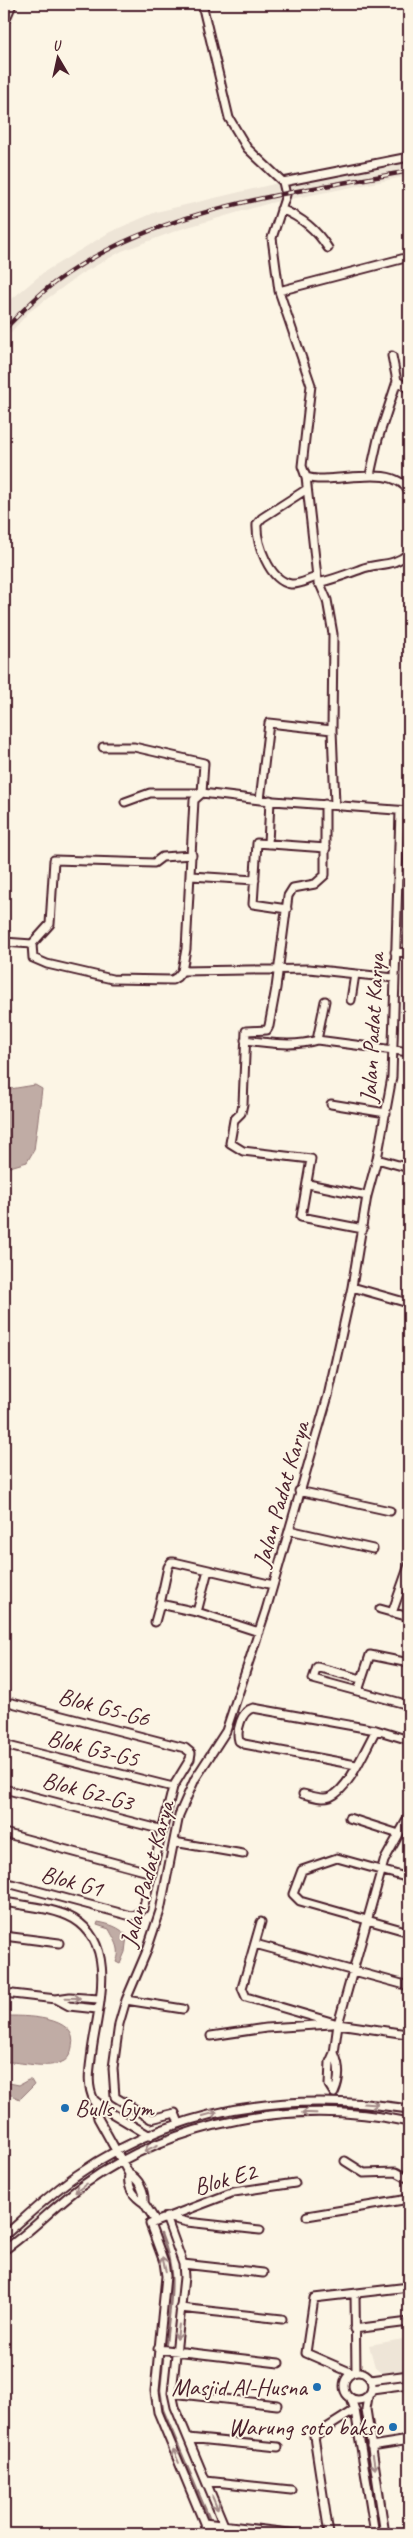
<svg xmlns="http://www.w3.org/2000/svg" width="413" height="2538" font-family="Caveat,sans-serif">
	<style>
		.built { fill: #eee5d7 }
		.green { fill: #e2d5ca; stroke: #967a7a }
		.water { fill: #c0aca5; stroke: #917474 }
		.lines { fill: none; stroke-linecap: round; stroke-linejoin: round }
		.stream { stroke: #917474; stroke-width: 2.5 }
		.minor-casing { stroke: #4a1f2b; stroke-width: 11 }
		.primary-casing { stroke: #4a1f2b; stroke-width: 15 }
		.minor { stroke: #fcf5e5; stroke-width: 7 }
		.primary { stroke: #fcf5e5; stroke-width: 11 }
		.rail-casing { stroke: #4a1f2b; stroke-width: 4.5 }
		.rail { stroke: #fcf5e5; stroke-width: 2.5; stroke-dasharray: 8; stroke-linecap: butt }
		.oneway { stroke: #a38a88 }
		.poi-dot { fill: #1f6fb2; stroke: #fcf5e5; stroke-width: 2 }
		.labels { text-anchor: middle; stroke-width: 4; stroke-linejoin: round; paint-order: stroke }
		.street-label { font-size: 24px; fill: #4a1f2b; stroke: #fcf5e5 }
		.poi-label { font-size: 24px; fill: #4a1f2b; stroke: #fcf5e5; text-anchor: end }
	</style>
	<rect width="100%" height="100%" fill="#fcf5e5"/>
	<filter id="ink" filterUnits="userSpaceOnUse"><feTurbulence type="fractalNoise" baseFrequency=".02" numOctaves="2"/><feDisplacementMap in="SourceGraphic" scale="10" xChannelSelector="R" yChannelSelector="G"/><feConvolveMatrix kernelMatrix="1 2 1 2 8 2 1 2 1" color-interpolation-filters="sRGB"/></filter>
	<g filter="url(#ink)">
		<!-- built -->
		<path class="built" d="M409 159V176L270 203 181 229 122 251 81 274 29 312 4 340V306L7 303 44 272 110 232 156 212 278 183Z
			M409 2338V2371L383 2372 375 2367 369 2345Z"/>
		<!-- green -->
		<path class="green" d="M409 2055V2095L407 2096 405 2061Z"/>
		<!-- water -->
		<path class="water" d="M35 1085 42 1089 34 1150 27 1162 10 1167 4 1165V1090Z
			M98 1922C109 1924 120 1927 127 1936L125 1952 120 1964 116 1962C122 1949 115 1941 109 1929L97 1925Z
			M4 2016C22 2016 80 2015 72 2047 71 2053 68 2060 62 2062 44 2070 22 2061 4 2062Z
			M28 2080H31L34 2085 20 2099 11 2095 4 2096V2089L9 2083 19 2085Z"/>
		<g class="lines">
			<!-- stream -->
			<path class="stream" d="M161 2234C178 2276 170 2300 166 2343
				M163 2359 160 2390 163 2410 209 2518"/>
			<defs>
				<path id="minor" d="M202 4 229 118 247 148 283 182 286 195 272 238 279 291 311 385 302 466 306 477C332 486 393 461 409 492
					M283 182 409 157
					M281 209C302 218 316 229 328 248
					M279 291 409 257
					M397 381 409 389
					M370 475 378 439 397 381 392 356
					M306 477 317 577 327 600 333 634 332 730 335 804
					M307 489 262 518 257 524C256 542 269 581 291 584 299 585 309 579 317 577
					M318 583C335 579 345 575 361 569 379 562 392 568 409 553
					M103 747H134L204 763 202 793H150L125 802
					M260 800 269 723 332 730
					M325 804V875L315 884 293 888 288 896 276 988 269 1026 267 1030 246 1031 243 1104 241 1113 234 1120 230 1143 243 1151 311 1159 301 1217 363 1229
					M268 844 270 800
					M192 855 162 857 154 863 54 860 50 924 32 944 33 958 47 964 112 979 172 980 177 977 182 971 309 969 394 978
					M398 875 409 876
					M191 876 255 880
					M287 909 253 904 257 843 326 848
					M4 942 32 944
					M395 952 409 953
					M182 971 186 949 194 800 202 793 260 800 409 811
					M351 1000 355 974
					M245 1040C268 1043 295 1047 317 1040L409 1052
					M317 1040 325 1001
					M331 1104 386 1113
					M377 1159 409 1168
					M308 1184 367 1196
					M352 1287 408 1303
					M299 1491 390 1511
					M289 1530 373 1549
					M380 1609 409 1617
					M197 1612 208 1570
					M392 1613 409 1565
					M155 1622 160 1604
					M259 1632 197 1612 160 1604 168 1567 171 1562H174L273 1585
					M361 1679 317 1667 313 1679 409 1705
					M358 1691 370 1655 409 1663
					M4 1745 173 1787
					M356 1765 244 1744 239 1741C236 1731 241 1711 253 1708L376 1730 409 1740
					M4 1789 163 1830
					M303 1794C312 1796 322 1800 330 1797 349 1790 366 1747 376 1730
					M349 1818 399 1834
					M4 1833 152 1873
					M174 1842 243 1854
					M409 1878 337 1858 302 1870 293 1894 300 1901 409 1932
					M4 1882 131 1916 136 1915 143 1909 173 1787 190 1759 191 1753 185 1748 12 1703
					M4 1902C26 1906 55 1908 74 1919 119 1946 97 2011 92 2051 90 2068 86 2084 94 2100
					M261 1922 242 1988 246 1997 338 2024 407 2034
					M4 1936 59 1943
					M255 1944 409 1986
					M4 1993 56 1999
					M126 2000 183 2009
					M97 2009 69 2006 56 1999 70 1997 99 1999
					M211 2036 266 2028 332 2024
					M334 2053C340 2066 340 2080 334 2093L329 2085 330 2062 334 2053 338 2024 384 1861 409 1816
					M179 2123 175 2113 151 2119 115 2097 113 2068 119 2024 126 2000 146 1953 160 1911 179 1815 195 1779 226 1731 266 1610 328 1396 352 1287 367 1196 377 1159 392 1077 400 811
					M345 2161 364 2173 396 2172 409 2179
					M129 2174C127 2186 133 2196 144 2203 145 2191 139 2179 129 2174L98 2118 94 2100 108 2111 150 2136
					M144 2203 155 2220
					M307 2216 409 2199
					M166 2217 183 2264 184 2277 172 2393 175 2407 224 2525 225 2534
					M167 2217 187 2222 260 2230
					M4 2236C28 2215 51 2193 77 2175 177 2105 291 2091 409 2109
					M4 2250C32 2231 55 2205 83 2185 176 2119 298 2098 409 2122
					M183 2264 263 2273
					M355 2294 356 2372
					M180 2308 282 2319
					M354 2329 409 2322
					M158 2349 279 2363
					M344 2386a14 14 0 1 1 28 0a14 14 0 1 1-28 0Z
					M352 2373 306 2353 314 2298 409 2287
					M371 2380 409 2375
					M372 2389 409 2384
					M172 2393 277 2405
					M368 2397 366 2409 385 2534
					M351 2399 355 2410 375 2534
					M188 2438 278 2447
					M371 2446 409 2440
					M206 2481 291 2490
					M204 2523 298 2534
					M206 2534 204 2523 158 2412 155 2391 166 2276 164 2262 150 2224 234 2192 295 2183
					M329 2534 314 2436 355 2410"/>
				<path id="primary" d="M4 18 10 4"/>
			</defs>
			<!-- minor casing -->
			<use href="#minor" class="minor-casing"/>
			<!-- primary casing -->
			<use href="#primary" class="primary-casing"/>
			<!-- minor -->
			<use href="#minor" class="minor"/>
			<!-- primary -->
			<use href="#primary" class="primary"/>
			<defs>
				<path id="rail" d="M4 330C20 313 36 297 54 283 156 207 288 194 409 171"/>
			</defs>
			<!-- rail casing -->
			<use href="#rail" class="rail-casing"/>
			<!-- rail -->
			<use href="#rail" class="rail"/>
		</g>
		<!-- one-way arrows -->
		<defs><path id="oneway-shaft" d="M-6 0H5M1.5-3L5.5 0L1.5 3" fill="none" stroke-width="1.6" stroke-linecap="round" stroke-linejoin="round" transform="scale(1.25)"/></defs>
		<g class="oneway">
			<use href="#oneway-shaft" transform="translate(73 1998) rotate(1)"/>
			<use href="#oneway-shaft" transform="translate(371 2104) rotate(4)"/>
			<use href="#oneway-shaft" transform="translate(309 2113) rotate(-178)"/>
			<use href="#oneway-shaft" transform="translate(210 2114) rotate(-15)"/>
			<use href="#oneway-shaft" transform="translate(151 2148) rotate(156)"/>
			<use href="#oneway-shaft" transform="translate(81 2188) rotate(143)"/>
			<use href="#oneway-shaft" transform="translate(164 2264) rotate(-104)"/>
			<use href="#oneway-shaft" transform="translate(178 2332) rotate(97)"/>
			<use href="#oneway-shaft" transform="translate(176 2456) rotate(-113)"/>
			<use href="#oneway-shaft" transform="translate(374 2462) rotate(81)"/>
			<use href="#oneway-shaft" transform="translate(215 2503) rotate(67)"/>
		</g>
	</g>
	<!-- markers -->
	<g class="poi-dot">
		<circle cx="65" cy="2108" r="5"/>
		<circle cx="317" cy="2387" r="5"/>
		<circle cx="393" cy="2427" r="5"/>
	</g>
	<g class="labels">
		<!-- street labels -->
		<g class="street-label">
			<text transform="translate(372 1028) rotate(-87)" y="8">Jalan Padat Karya</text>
			<text transform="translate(281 1494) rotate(-74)" y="8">Jalan Padat Karya</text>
			<text transform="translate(104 1707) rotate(15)" y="8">Blok G5-G6</text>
			<text transform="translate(93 1748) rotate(14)" y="8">Blok G3-G5</text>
			<text transform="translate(88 1791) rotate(15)" y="8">Blok G2-G3</text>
			<text transform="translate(147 1874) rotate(-75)" y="8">Jalan Padat Karya</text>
			<text transform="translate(72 1881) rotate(15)" y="8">Blok G1</text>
			<text transform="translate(225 2179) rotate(-15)" y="8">Blok E2</text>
		</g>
		<!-- poi labels -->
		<g class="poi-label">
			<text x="75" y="2116" text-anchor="start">Bulls Gym</text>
			<text x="307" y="2395">Masjid Al-Husna</text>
			<text x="383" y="2435">Warung soto bakso</text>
		</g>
	</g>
	<!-- margin -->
	<rect width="413" height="2538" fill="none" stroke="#fcf5e5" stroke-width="20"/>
	<rect x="10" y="10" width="393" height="2518" fill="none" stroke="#4a1f2b" stroke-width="2" filter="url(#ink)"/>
	<!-- north arrow -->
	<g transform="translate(58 58) rotate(351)" stroke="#fcf5e5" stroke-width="4" paint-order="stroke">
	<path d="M0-4L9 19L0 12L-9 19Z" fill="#4a1f2b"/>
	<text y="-8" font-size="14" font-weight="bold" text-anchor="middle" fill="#4a1f2b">U</text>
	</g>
</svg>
